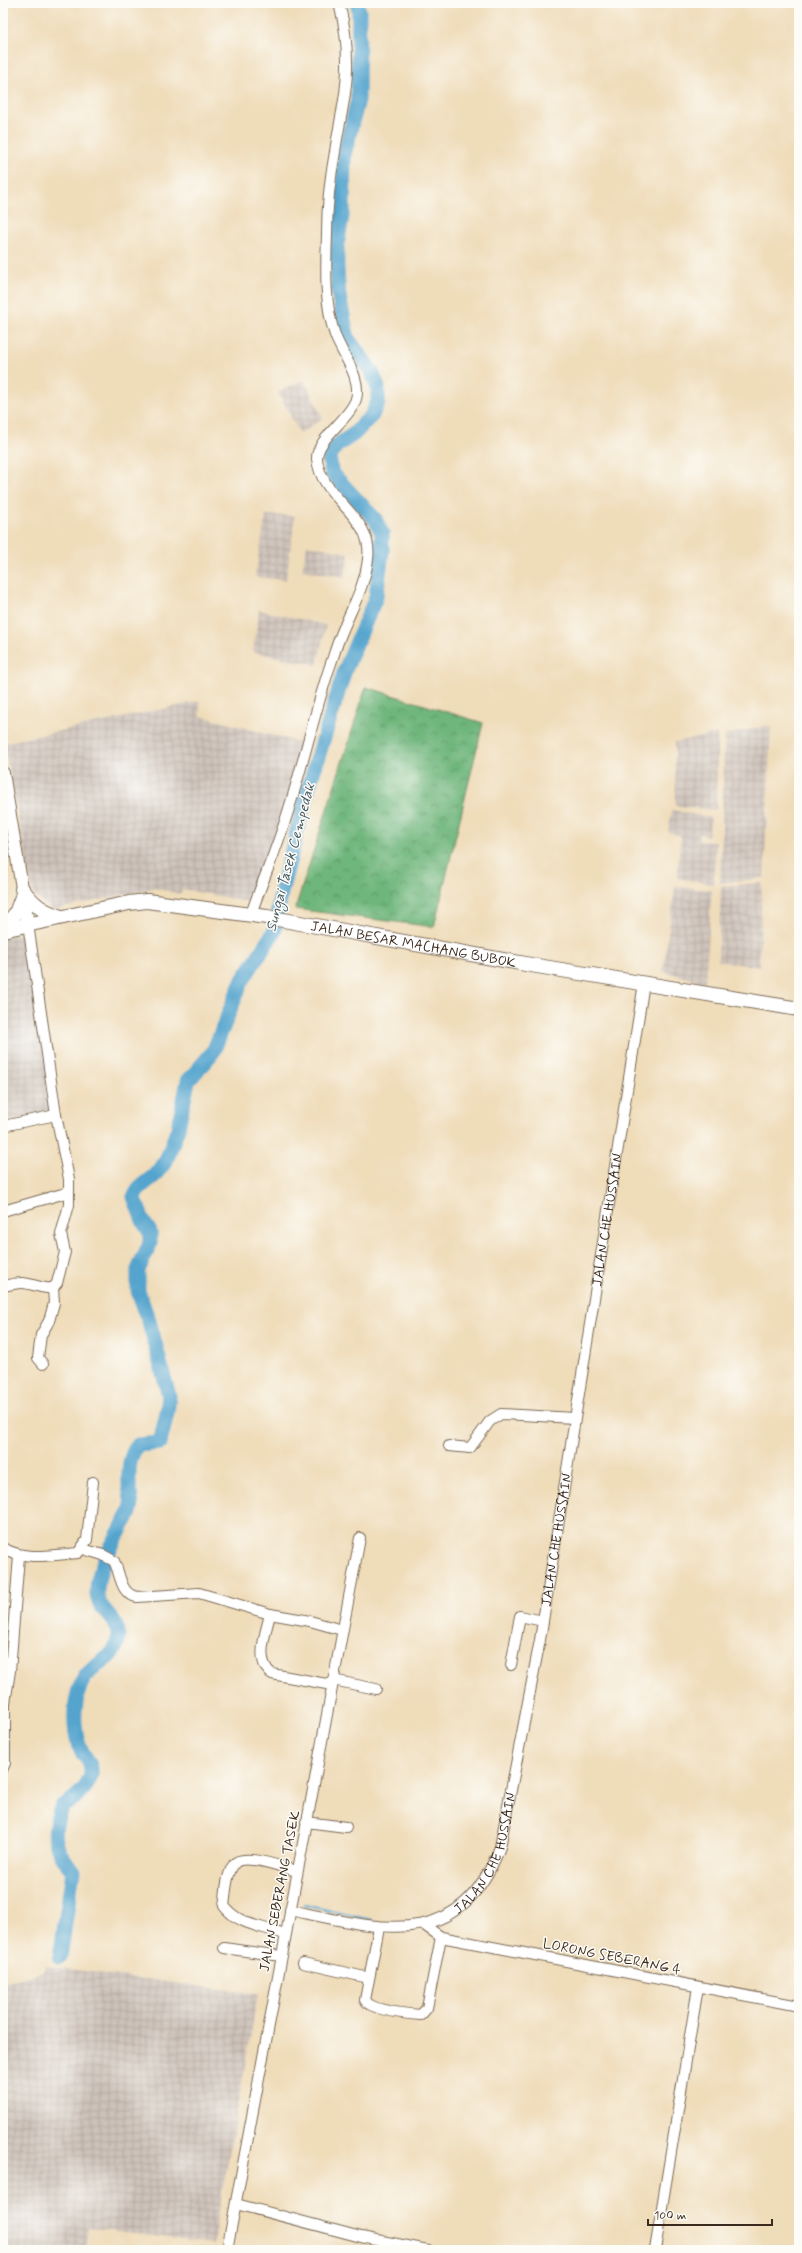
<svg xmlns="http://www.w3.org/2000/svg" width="802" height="2253" font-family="Mynerve,sans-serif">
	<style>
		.industrial { fill: url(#industrial-grid) }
		.forest { fill: url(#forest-crowns); stroke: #54704d }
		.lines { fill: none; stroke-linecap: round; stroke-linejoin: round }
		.stream { stroke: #54a4ce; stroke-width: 2.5 }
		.river { stroke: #54a4ce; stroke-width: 15 }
		.minor-casing { stroke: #7a6854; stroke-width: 12 }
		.tertiary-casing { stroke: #7a6854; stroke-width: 14 }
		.secondary-casing { stroke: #7a6854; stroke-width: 16 }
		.minor { stroke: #fff; stroke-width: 10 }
		.tertiary { stroke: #fff; stroke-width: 12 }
		.secondary { stroke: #fff; stroke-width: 14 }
		.labels { text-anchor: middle; stroke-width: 3; stroke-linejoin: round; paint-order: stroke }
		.street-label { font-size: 14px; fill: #3b2a1e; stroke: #fdfcf7 }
		.water-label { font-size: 15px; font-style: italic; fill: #455b64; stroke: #fdfcf7 }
	</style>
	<defs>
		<pattern id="industrial-grid" width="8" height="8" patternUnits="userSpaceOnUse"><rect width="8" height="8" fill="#cdc2b9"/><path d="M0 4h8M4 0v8" fill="none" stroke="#b1a79f"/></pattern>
		<pattern id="forest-crowns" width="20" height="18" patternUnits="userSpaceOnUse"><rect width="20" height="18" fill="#6eb67c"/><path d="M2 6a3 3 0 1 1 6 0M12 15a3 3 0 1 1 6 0" fill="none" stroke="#5c9465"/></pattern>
	</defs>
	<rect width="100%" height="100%" fill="#fdfcf7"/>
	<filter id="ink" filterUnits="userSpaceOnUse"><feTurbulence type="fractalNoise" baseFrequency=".025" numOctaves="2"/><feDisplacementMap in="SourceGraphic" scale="8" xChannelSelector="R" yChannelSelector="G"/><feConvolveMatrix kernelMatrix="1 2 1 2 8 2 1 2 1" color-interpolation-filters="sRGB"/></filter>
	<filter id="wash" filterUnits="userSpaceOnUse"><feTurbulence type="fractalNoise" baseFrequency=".012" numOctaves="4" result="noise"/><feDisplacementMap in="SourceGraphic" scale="16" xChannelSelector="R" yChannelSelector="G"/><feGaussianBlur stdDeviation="0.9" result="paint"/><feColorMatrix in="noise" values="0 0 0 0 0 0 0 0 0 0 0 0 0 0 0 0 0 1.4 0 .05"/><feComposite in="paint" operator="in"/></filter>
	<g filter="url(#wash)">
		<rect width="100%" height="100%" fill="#efdcb9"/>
		<!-- industrial -->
		<path class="industrial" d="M304 380 323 418 300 434 278 392Z
			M266 515 295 516 286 580 255 577Z
			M307 545 349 553 345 577 302 570Z
			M259 610 326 625 317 665 253 652Z
			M200 701V716L305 744 280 837 253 903 182 889 181 894 154 888 53 910 33 895 4 743Z
			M771 725 764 878 720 883 725 735Z
			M717 734 716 810 676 806 675 742Z
			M672 810 711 818 708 836 699 834V841L716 842 713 884 677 878 681 836 668 832Z
			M762 883 759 967 718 961 721 886Z
			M675 887 712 890 705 983 663 971Z
			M25 932 53 1105 49 1113 3 1122V938Z
			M46 1966 258 1994 213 2244 88 2227 85 2250H3V1983L43 1972Z"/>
		<!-- forest -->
		<path class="forest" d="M366 687 483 723 434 927 295 909Z"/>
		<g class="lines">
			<!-- stream -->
			<path class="stream" d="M304 1905 371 1920"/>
			<!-- river -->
			<path class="river" d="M60 1957 73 1871C54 1850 50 1833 62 1806 76 1799 96 1782 90 1765 89 1760 84 1757 82 1752 76 1741 74 1724 75 1711 76 1698 78 1687 85 1677 96 1661 118 1659 118 1636 119 1616 97 1612 97 1592 97 1568 112 1546 123 1525 126 1520 130 1514 131 1509 133 1505 131 1498 130 1494 128 1478 127 1457 138 1445L160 1443 167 1413 169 1396 149 1321 138 1291V1270L150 1244V1232L144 1223 134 1197 140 1187 154 1176 166 1161 178 1128 188 1081 213 1052 242 981 274 932 282 888 309 786 345 670 376 597 382 551V533L375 519 332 473 329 457 336 446 354 434 372 415 378 402V388L372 372 348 339 339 297 337 270V246L343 210 344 155 358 100 359 11 357 3"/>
		</g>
	</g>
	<g filter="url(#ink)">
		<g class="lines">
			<defs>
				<g id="minor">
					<path d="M251 914C262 882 276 851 286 818 302 769 313 718 329 669 333 658 336 647 340 637 350 611 365 587 368 559 374 515 321 500 317 459 316 439 350 419 356 399 362 377 342 355 335 335 324 304 326 267 327 234 327 207 330 178 335 152 339 122 348 92 347 61 347 41 344 22 339 3"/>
					<path d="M28 924 56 1115 69 1179V1205L61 1234 65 1252 57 1283 53 1288 54 1303 49 1321 41 1335 38 1358 43 1364"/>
					<path d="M3 1126 56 1115"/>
					<path d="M3 1211 69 1192"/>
					<path d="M3 1286C9 1285 16 1283 22 1283 32 1283 44 1290 53 1288"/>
					<path d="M449 1446 470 1448 490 1421 501 1414 574 1418"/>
					<path d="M3 1548C26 1561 52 1555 78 1553L87 1540 93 1482"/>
					<path d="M83 1549 103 1555 114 1561C121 1575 120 1594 137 1597L199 1593 270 1614 310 1621 342 1630"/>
					<path d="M270 1614C266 1633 254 1661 272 1674L332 1685"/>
					<path d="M511 1665 520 1616 543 1621"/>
					<path d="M333 1680 376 1689"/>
					<path d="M3 1768 5 1763V1703L10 1671 19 1556"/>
					<path d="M306 1822 346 1827"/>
					<path id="s1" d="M290 1910C380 1929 459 1954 500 1847L540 1640 644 983"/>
					<path d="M424 1925 441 1937 799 2006"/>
					<path d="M379 1927 365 2000C371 2011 408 2014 421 2015L427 2008 441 1937"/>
					<path d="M285 1934C264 1927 238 1925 224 1906 226 1893 226 1875 234 1864 243 1852 285 1868 297 1871"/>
					<path d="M224 1948 281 1956"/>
					<path d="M303 1963 369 1978"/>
					<path d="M236 2204 361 2237 428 2250"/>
					<path d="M227 2250 360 1538"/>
					<path d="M655 2250 698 1987"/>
				</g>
				<path id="tertiary" d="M3 773 28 924"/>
				<g id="secondary">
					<path d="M22 889C33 904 43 912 61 917"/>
					<path d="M3 929 16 913 23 894"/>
					<path id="s2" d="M3 930 129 903 147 901 267 917 531 965 799 1009"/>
				</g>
			</defs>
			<!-- minor casing -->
			<use href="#minor" class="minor-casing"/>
			<!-- tertiary casing -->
			<use href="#tertiary" class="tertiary-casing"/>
			<!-- secondary casing -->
			<use href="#secondary" class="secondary-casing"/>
			<!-- minor -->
			<use href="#minor" class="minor"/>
			<!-- tertiary -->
			<use href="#tertiary" class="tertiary"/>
			<!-- secondary -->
			<use href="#secondary" class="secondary"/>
		</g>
	</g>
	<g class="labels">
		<!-- street labels -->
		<g class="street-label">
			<text dy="5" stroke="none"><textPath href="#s2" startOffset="417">JALAN BESAR MACHANG BUBOK</textPath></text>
			<text dy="5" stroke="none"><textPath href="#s1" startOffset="885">JALAN CHE HUSSAIN</textPath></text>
			<text dy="5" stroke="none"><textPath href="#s1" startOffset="561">JALAN CHE HUSSAIN</textPath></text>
			<text dy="5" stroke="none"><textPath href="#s1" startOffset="237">JALAN CHE HUSSAIN</textPath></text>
			<text transform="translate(279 1891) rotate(-79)" y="5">JALAN SEBERANG TASEK</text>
			<text transform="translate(612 1956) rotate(11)" y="5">LORONG SEBERANG 4</text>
		</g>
		<!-- water labels -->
		<g class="water-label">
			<text transform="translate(290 857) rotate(-75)" y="5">Sungai Tasek Cempedak</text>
		</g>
	</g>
	<!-- margin -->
	<rect width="802" height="2253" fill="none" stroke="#fdfcf7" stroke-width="16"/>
	<!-- scale -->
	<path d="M648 2219v6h124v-6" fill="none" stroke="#3b2a1e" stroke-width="2"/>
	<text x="654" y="2219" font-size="12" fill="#3b2a1e" stroke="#fdfcf7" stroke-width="3" paint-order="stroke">100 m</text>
</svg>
